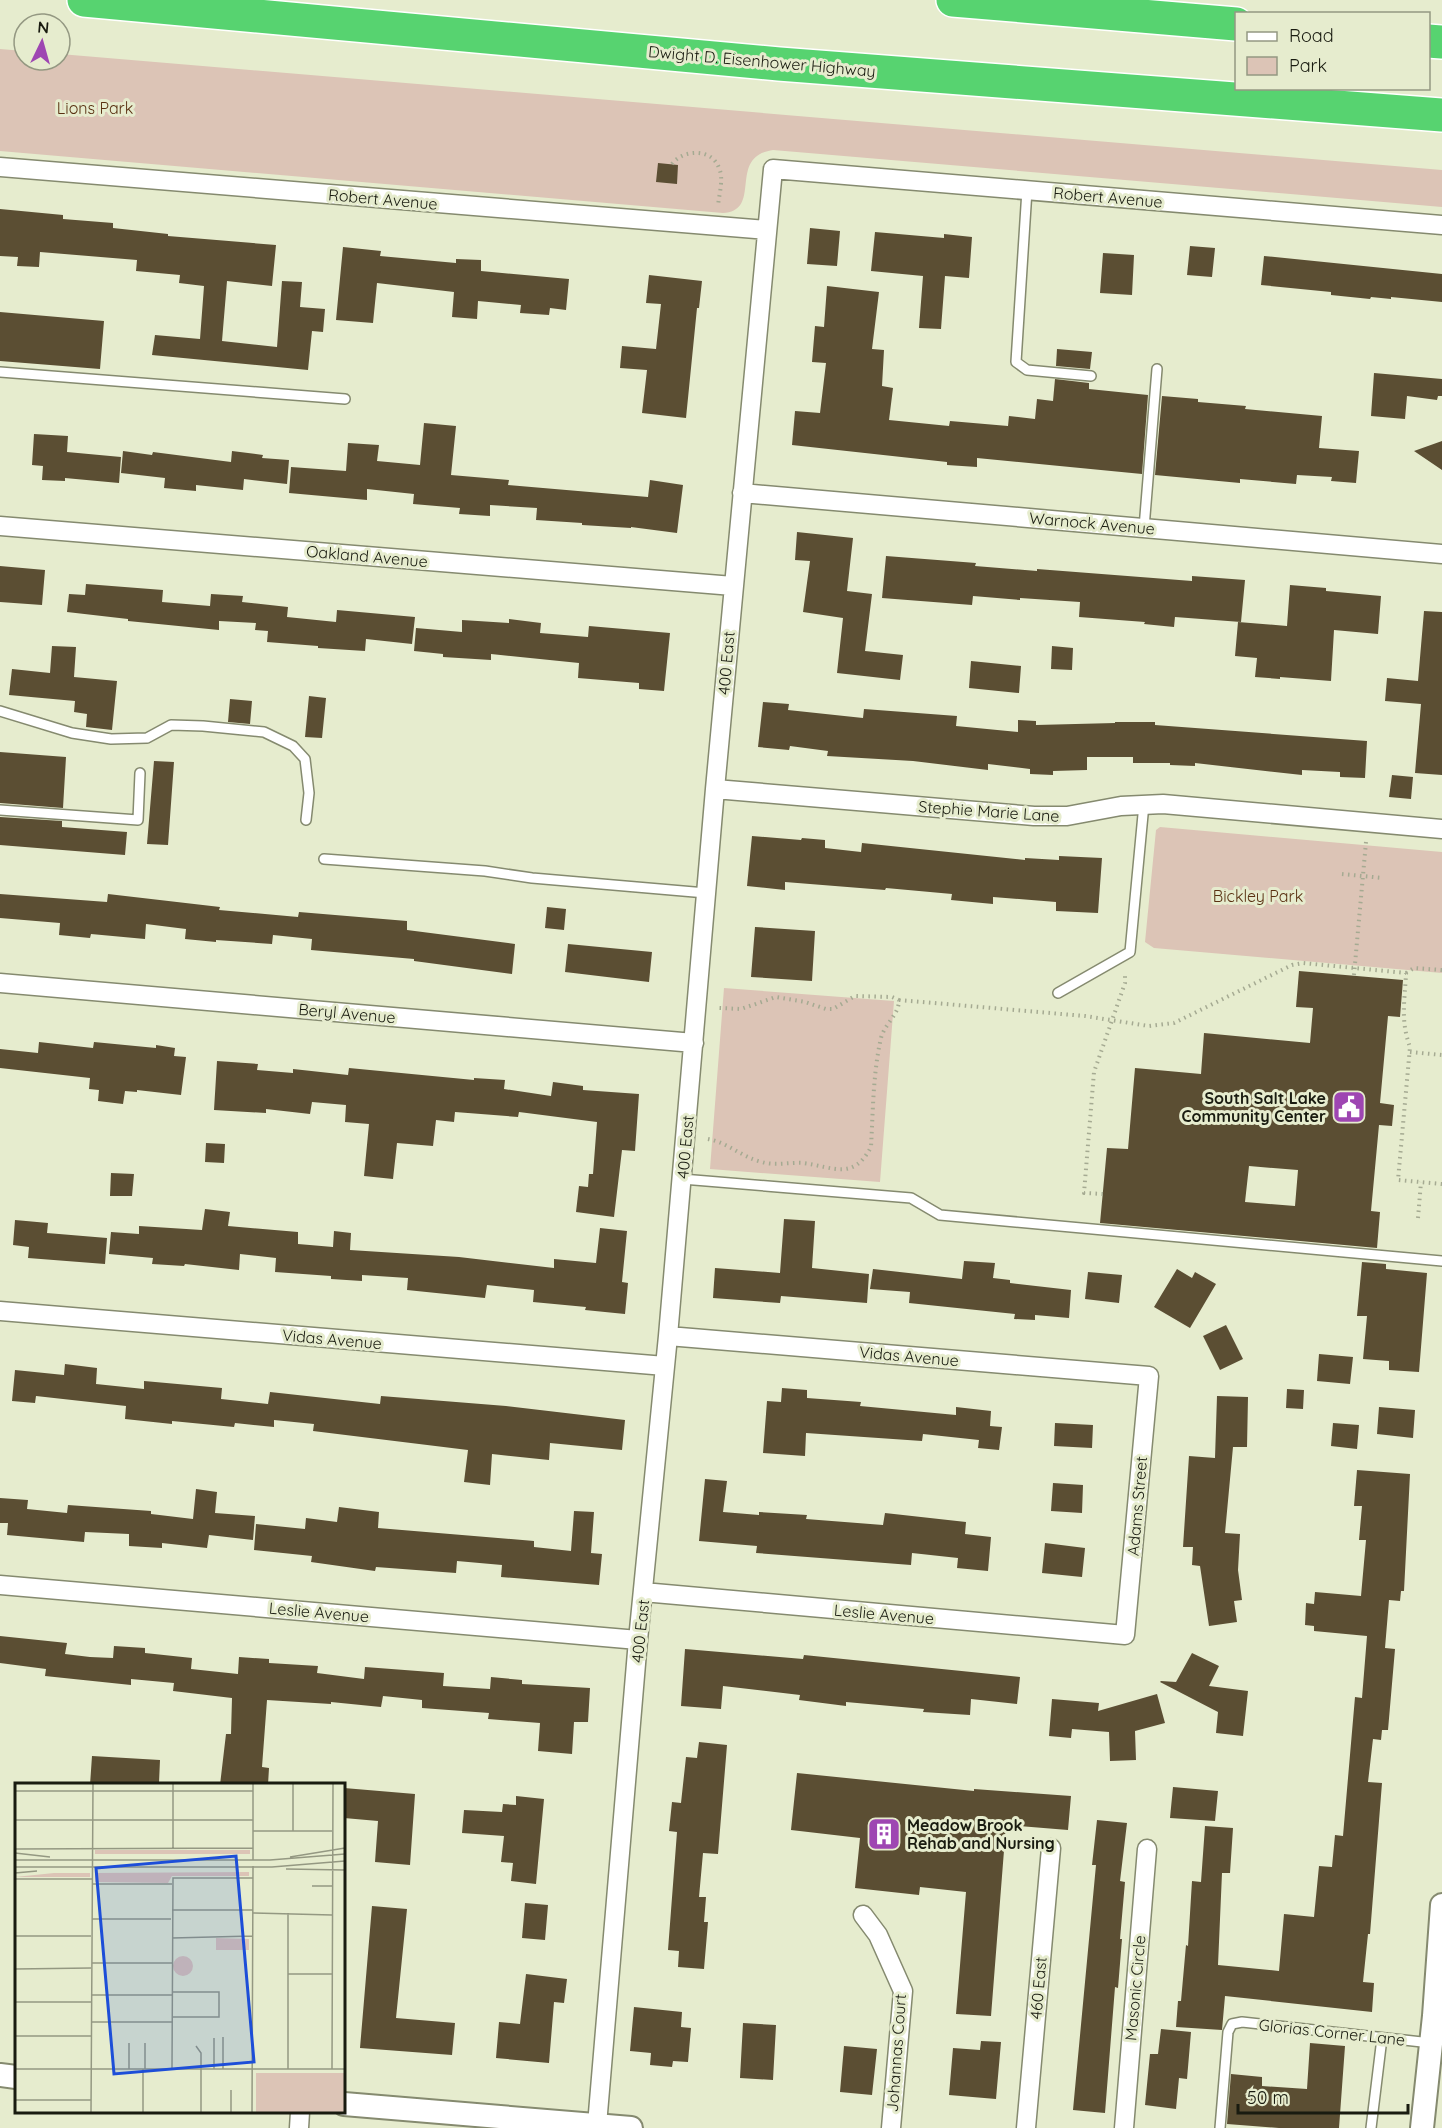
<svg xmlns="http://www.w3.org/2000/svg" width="1442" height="2128" font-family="Quicksand,sans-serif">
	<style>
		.green { fill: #dcc4b6 }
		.building { fill: #5b4e33; fill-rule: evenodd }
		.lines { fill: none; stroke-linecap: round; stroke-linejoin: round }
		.service-casing { stroke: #858a6f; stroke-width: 12 }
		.minor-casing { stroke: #858a6f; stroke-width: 21 }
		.tertiary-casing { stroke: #858a6f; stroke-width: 26 }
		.motorway-casing { stroke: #fff; stroke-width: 36 }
		.path { stroke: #a5aa92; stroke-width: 4; stroke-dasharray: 1.5 4.5; stroke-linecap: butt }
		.service { stroke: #fff; stroke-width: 9 }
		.minor { stroke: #fff; stroke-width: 18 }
		.tertiary { stroke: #fff; stroke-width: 22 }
		.motorway { stroke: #57d370; stroke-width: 33 }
		.labels { text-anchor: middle; stroke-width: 6; stroke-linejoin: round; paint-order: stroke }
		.street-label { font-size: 16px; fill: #191b10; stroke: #e6ecce }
		.park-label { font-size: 16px; fill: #593011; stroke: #e6ecce }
		.poi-label { font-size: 16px; font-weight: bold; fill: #191b10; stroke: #e6ecce; text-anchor: end }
		.inset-road { fill: none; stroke: #949882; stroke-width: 1.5 }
		.view { fill: #1d4ed8; fill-opacity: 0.15; stroke: #1d4ed8; stroke-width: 3 }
		.inset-edge { fill: none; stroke: #191b10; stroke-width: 3 }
	</style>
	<rect width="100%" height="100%" fill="#e6ecce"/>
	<!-- green -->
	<path class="green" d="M0 49 24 51V60H60V54L1442 170V207L773 150C769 151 763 152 760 154 734 168 759 211 723 213L0 151Z
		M1160 827 1442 852V973L1154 948 1145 942 1156 830Z
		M724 988 894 1001 880 1182 710 1169Z"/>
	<!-- building -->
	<path class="building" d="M658 163 678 165 677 184 656 182Z
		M0 209 63 215V219L113 223V228L168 234V236L276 245 272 286 227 281 222 341 277 347 282 281 302 282 300 307 325 309 323 332 312 331 308 370 152 355 155 335 200 339 204 286 179 283 180 275 136 271 137 260 40 252 39 267 17 266 18 257 0 256Z
		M810 228 840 231 837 266 807 264Z
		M875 232 944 238V234L972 237 969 278 945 276 941 329 919 328 923 276 871 271Z
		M1190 246 1215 248 1212 277 1187 275Z
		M343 247 381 251 380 256 456 263V259L481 260V271L569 279 566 310 550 308 549 315 520 313 521 305 478 301 477 319 452 317 454 292 377 283 373 323 336 320Z
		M1103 253 1134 255 1132 295 1100 293Z
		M1264 256 1442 274V302L1391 297V299L1371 297 1370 299 1331 295V292L1261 285Z
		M649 275 702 281 699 308H697L686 418 642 413 647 370 620 368 622 346 656 349 661 304 646 303Z
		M827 286 879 292 872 349 884 350 882 386 893 388 889 420 949 426 950 421 1008 426 1009 416 1035 419 1037 399 1053 401 1055 379 1089 383V389L1148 395 1142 474 977 458V467L947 465V462L792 445 795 411 820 413 826 363 812 362 815 326 824 327Z
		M0 312 104 321 100 369 0 361Z
		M1057 349 1092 352 1090 369 1056 366Z
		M1374 373 1442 379V396H1438L1437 400 1407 396 1405 419 1371 416Z
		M1162 396 1198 399V402L1246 406 1245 409 1322 416 1319 448 1359 451 1356 483 1331 481 1332 477 1297 475 1296 484 1240 479V483L1155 475Z
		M424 423 456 426 451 475 509 480 508 485 648 497 650 480 683 485 677 533 631 527V528L582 525V523L536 520 537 508 490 505V516L459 514 460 508 413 504 414 494 367 489V500L289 493 291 467 346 471 348 443 379 445 377 461 420 465Z
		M34 434 68 436 67 452 121 457 119 483 65 478V481L42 480 43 466 32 465Z
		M1442 441V470L1414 451Z
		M123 451 152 455 153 452 231 462 232 451 263 455 262 458 289 460 287 484 244 479 243 490 196 485V491L164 488 165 478 121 473Z
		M797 532 853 538 847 591 872 594 865 651 903 655 900 680 837 673 843 618 803 612 810 561 795 560Z
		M886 556 976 563 975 566 1037 571V569L1192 581V576L1245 580 1241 622 1175 617 1174 627 1144 624 1145 622 1079 617 1080 602 1020 598V600L973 596 972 605 882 598Z
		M0 566 45 570 42 605 0 602Z
		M86 584 163 590 162 602 210 606 211 594 243 596 242 602 288 607 287 617 336 622 337 610 415 617 412 644 366 639 365 651 318 648V646L267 642 268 631 255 630 256 623 219 621V630L128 621V619L67 612 69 594 85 595Z
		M1290 585 1326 588V591L1381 596 1378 634 1334 630 1331 681 1280 677V679L1255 677 1257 658 1235 656 1238 622 1287 626Z
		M1424 611 1442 612V775L1415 773 1421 704 1385 701 1387 678 1418 681Z
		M509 619 541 623 540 633 588 637 589 626 670 633 664 691 639 689V683L578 678 579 663 491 654V660L443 657V654L414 651 416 628 462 632V620L509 623Z
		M52 646 76 647 74 677 117 681 112 730 86 727 87 714 74 712 75 701 9 695 12 669 50 673Z
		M1052 646 1073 648 1072 670 1051 669Z
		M971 661 1021 666 1019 693 969 688Z
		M309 696 326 698 322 738 305 737Z
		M230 699 252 701 250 724 228 722Z
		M763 702 789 704 788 710 863 718 864 709 957 716 956 726 1018 732V720L1036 721V725L1115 723V722H1155V725L1367 741 1365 778 1340 777V772L1302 770V775L1195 763V766L1170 765V763H1133V757H1087V770L1053 771V775L1030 774V769L988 764V770L913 761 827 756 828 751 790 746 789 750 758 747Z
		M0 752 66 757 63 808 0 803Z
		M154 761 174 762 168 845 147 844Z
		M1392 775 1413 777 1411 799 1389 797Z
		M0 817 62 821V827L127 832 125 855 0 845Z
		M752 836 801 840 802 838 825 840V848L861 852 862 843 1025 860V858L1059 860V856L1102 858 1098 913 1056 911V902L993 897V904L951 900 952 894 886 888 885 890 785 882V890L747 886Z
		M0 894 107 902 108 894 220 907 219 910 298 917 299 912 407 921V930L515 944 512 974 414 961V959L311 950 312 939 273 935 272 944 216 940V942L185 939 186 929 146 924 145 939 91 934 90 938 59 935 60 923 0 918Z
		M547 907 566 909 564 930 545 928Z
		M755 927 815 931 812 981 751 977Z
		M568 944 652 952 649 982 565 972Z
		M1299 971 1403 980 1400 1017 1388 1016 1380 1103 1394 1105 1392 1126 1379 1125 1371 1211 1380 1212 1377 1248 1100 1223 1107 1148 1128 1149 1135 1068 1201 1074 1204 1033 1310 1043 1313 1008 1296 1007ZM1249 1166 1298 1170 1295 1206 1245 1202Z
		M39 1042 93 1048 94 1042 156 1048V1045L175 1048 174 1056 186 1057 181 1095 137 1090V1092L125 1091 123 1104 98 1101 99 1090 89 1089 90 1078 0 1068V1049L38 1053Z
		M217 1061 258 1064 257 1070 293 1073V1069L348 1075 349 1068 474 1080V1078L505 1080 504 1089 551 1096 553 1082 583 1086V1090L639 1094 635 1151 622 1150 614 1217 576 1212 579 1186 588 1187 589 1174H593L597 1122 519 1112 518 1117 455 1112 454 1122 436 1120 433 1146 397 1143 393 1179 364 1176 369 1124 345 1122 346 1105 312 1102 310 1114 266 1109V1113L214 1110Z
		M206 1143 225 1144 224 1163 205 1162Z
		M111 1173 134 1174 132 1196H110Z
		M205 1209 230 1212 228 1226 298 1232V1244L333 1247 334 1231 351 1233 350 1250 459 1257 554 1268V1259L596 1263 600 1228 627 1231 622 1282 628 1283 625 1314 585 1310 586 1307 533 1302 534 1290 487 1285 485 1298 407 1290 408 1278 362 1275V1281L331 1279V1276L275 1272 276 1258 240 1254 239 1270 185 1264 184 1266 152 1264 153 1258 109 1254 111 1232 139 1234V1226L202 1230Z
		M784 1219 815 1221 812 1268 869 1274 867 1303 781 1296 780 1303 713 1298 715 1268 780 1273Z
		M15 1220 48 1223 47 1233 107 1238 105 1264 28 1258 29 1247 13 1245Z
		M964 1261 995 1263 993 1278 1010 1280V1283L1071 1290 1069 1318 1035 1315V1320L1014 1319 1015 1314 909 1303 910 1292 870 1289 873 1269 962 1279Z
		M1362 1262 1386 1264V1269L1427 1273 1419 1372 1389 1370V1361L1363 1359 1367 1316H1357Z
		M1177 1269 1192 1278 1195 1272 1216 1284 1190 1328 1154 1307Z
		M1088 1272 1122 1275 1119 1303 1085 1299Z
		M1226 1325 1243 1359 1220 1370 1203 1336Z
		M1319 1354 1353 1357 1350 1384 1317 1381Z
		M65 1364 97 1368 96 1384 144 1389V1381L222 1388 221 1399 268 1404 270 1392 380 1404 381 1396 506 1406 625 1420 622 1450 550 1443 549 1460 492 1454 490 1485 464 1482 468 1450 313 1431 314 1424 274 1420V1427L235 1423 234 1427 172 1421V1424L125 1419 126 1406 36 1396 35 1403 12 1401 15 1370 64 1375Z
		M782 1388 807 1390V1398L861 1402 860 1406 956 1415V1407L991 1411 990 1426 1002 1427 999 1450 978 1448 979 1440 923 1434 922 1441 806 1433 805 1456 763 1453 767 1401 781 1402Z
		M1287 1389 1304 1390 1303 1409 1286 1408Z
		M1217 1396 1248 1397 1247 1447H1233L1225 1533 1240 1534 1238 1570 1242 1600 1234 1601 1237 1622 1209 1626 1200 1566 1192 1565 1193 1547H1183L1189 1456 1215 1458Z
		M1379 1407 1415 1410 1413 1438 1377 1434Z
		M1055 1423 1093 1425 1092 1448 1054 1446Z
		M1333 1423 1359 1425 1357 1449 1331 1446Z
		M1357 1470 1410 1474 1404 1591H1401L1400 1601 1389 1600 1385 1648 1395 1649 1388 1730H1382L1381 1740 1373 1739 1368 1782 1382 1783 1370 1934H1368L1363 1982 1374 1983 1372 2012 1225 1996 1222 2030 1176 2027 1178 2001H1181L1186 1945 1188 1946 1192 1881 1201 1882 1205 1826 1233 1828 1230 1873H1222L1218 1965 1279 1971 1284 1914 1314 1917 1319 1866 1332 1867 1335 1835 1343 1836 1355 1697 1362 1698 1367 1636 1314 1631V1626L1305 1625 1306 1603 1314 1604 1315 1592 1361 1596 1366 1540H1359L1362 1506H1354Z
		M705 1479 727 1481 723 1512 759 1515V1512L807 1515 806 1519 883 1525 885 1513 966 1522 965 1534 991 1537 988 1571 957 1568 958 1558 912 1553 911 1565 756 1553 757 1546 699 1541Z
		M1053 1483 1083 1485 1082 1513 1051 1511Z
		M196 1489 217 1492 215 1513 255 1516 253 1540 209 1535 207 1548 162 1543V1548L129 1546V1534L85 1532 84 1542 7 1535 8 1523H0V1498L28 1500 27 1509 67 1513 68 1505 151 1511V1514L193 1519Z
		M339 1507 379 1512 378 1528 534 1541V1547L571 1551 574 1511 594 1512 591 1553 602 1554 599 1585 501 1577 502 1565 457 1561 456 1573 376 1567 375 1571 311 1562 312 1556 254 1550 256 1524 305 1529 306 1518 337 1522Z
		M1045 1543 1085 1548 1082 1577 1042 1573Z
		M0 1636 67 1643 65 1654 90 1657 113 1658 114 1646 145 1648V1653L192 1658 191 1669 238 1674 239 1657 269 1659V1663L318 1666 317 1673 364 1679 365 1667 444 1673 443 1686 490 1689 491 1677 522 1680V1684L590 1688 588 1722H574L572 1754 538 1751 540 1723 488 1719 489 1713 422 1708V1700L383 1696 381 1707 331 1702V1704L267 1700 262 1767 269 1768 268 1785H220L226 1734H231L232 1698 173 1691 174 1683 131 1679V1685L45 1676 46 1669 0 1663Z
		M685 1649 803 1659 804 1655 1020 1677 1017 1704 971 1699 970 1715 923 1712 924 1709 846 1702V1706L799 1700 800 1695 723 1686 721 1709 681 1706Z
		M1192 1653 1219 1666 1209 1686 1248 1691 1243 1736 1216 1733 1218 1712 1160 1682 1161 1681 1176 1682Z
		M1157 1694 1165 1723 1135 1731 1136 1760 1110 1761 1109 1732 1072 1729 1071 1738 1049 1736 1052 1699 1099 1703 1098 1711Z
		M699 1742 727 1745 718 1854 703 1853 699 1897H706L704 1922H708L704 1969 678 1967 679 1951 668 1950 677 1832 669 1831 672 1802 681 1803 686 1757 697 1758Z
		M92 1756 160 1760 159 1783 90 1785Z
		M797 1773 974 1791V1789L1071 1796 1068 1830 1006 1825 991 2016 956 2014 966 1892 920 1887 919 1895 855 1888 860 1838 791 1830Z
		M1173 1787 1218 1791 1215 1821 1170 1818Z
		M344 1788 415 1794 410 1865 375 1862 378 1821 344 1818Z
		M516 1796 544 1799 536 1884 511 1881 513 1863 501 1862 504 1836 462 1833 464 1810 502 1812 503 1804 516 1805Z
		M1097 1820 1127 1823 1120 1881 1125 1882 1120 1939H1122L1118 1988 1115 1987 1105 2113 1073 2110 1096 1865H1092Z
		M525 1903 548 1905 545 1940 522 1938Z
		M372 1906 407 1909 396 2018 455 2023 452 2055 360 2048Z
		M526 1974 567 1979 564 2003 554 2002 549 2063 496 2058 499 2022 520 2024Z
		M634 2007 682 2012 681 2027 691 2028 688 2062 673 2061 672 2067 650 2065 651 2053 630 2051Z
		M743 2023 776 2025 773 2080 740 2078Z
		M1161 2029 1191 2032 1187 2079 1179 2078 1176 2109 1145 2105 1150 2054H1158Z
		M981 2041 1001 2042 996 2099 949 2095 953 2048 980 2050Z
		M1310 2043 1345 2046 1339 2128H1279L1227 2124 1231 2074 1262 2077V2086L1307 2089Z
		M844 2046 877 2049 872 2095 840 2092Z"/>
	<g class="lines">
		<defs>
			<path id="service" d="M1027 190 1016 362 1027 370 1091 376
				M0 372 345 399
				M1144 528 1157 369
				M0 711 72 733 111 739 147 738 171 725 203 726 264 732 293 746 305 759 309 793 306 820
				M0 810 138 820 140 773
				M324 859 485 871 532 878 706 893
				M1058 993 1130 952 1144 804
				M682 1179 911 1198 940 1215 1442 1261
				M1220 2128 1228 2032 1232 2024 1242 2022 1431 2043
				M1371 2128 1382 2038"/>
			<path id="minor" d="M0 167 767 230
				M742 493 1442 554
				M0 526 733 586
				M715 789 1034 816H1067L1121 806 1163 804 1442 829
				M0 983 694 1043
				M0 1311 665 1366
				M0 1585 638 1640
				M643 1592 1125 1635 1149 1376 668 1336
				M863 1915 878 1935 903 1991 891 2128
				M597 2125 638 1640 668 1336 715 789 773 169 1442 225
				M299 2128 300 2112
				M1026 2128 1051 1848
				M1124 2128 1147 1849"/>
			<path id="tertiary" d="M0 2075 16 2077
				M344 2104 631 2128
				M1422 2128 1434 2016 1442 1905"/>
			<path id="motorway" d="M84 0 779 64 1442 115
				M953 0 1236 24
				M1428 41 1442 42"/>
		</defs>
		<!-- service casing -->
		<use href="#service" class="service-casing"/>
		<!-- minor casing -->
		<use href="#minor" class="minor-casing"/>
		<!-- tertiary casing -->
		<use href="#tertiary" class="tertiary-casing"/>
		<!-- motorway casing -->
		<use href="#motorway" class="motorway-casing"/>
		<!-- path -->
		<path class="path" d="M672 164C683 149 712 148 719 168 724 179 719 194 718 206
			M1342 874 1383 878
			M1406 973 1414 968 1442 970
			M1354 975 1366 842
			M899 1000 1085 1016 1149 1026 1174 1023 1292 965 1303 963 1406 973C1405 1000 1400 1020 1410 1047L1398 1180 1442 1184
			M1410 1052 1442 1055
			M708 1139C729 1143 741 1157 762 1162 775 1166 790 1162 803 1163 834 1167 853 1181 871 1147 873 1111 873 1073 881 1038 885 1023 899 1015 899 1000L892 997 855 996 833 1009H826L805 1002 776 997 741 1009 719 1008
			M1103 1194 1084 1193 1094 1072 1125 983V972
			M1418 1218 1421 1182"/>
		<!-- service -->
		<use href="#service" class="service"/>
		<!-- minor -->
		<use href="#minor" class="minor"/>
		<!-- tertiary -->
		<use href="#tertiary" class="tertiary"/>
		<!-- motorway -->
		<use href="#motorway" class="motorway"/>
	</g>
	<!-- icons -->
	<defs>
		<symbol id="civic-square" viewBox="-11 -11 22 22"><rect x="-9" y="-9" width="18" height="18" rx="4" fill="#9e46b2" stroke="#e6ecce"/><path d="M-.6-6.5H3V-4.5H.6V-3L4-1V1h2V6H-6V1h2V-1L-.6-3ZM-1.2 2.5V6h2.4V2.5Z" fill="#fff"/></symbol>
		<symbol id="building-square" viewBox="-11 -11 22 22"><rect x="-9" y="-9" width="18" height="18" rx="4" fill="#9e46b2" stroke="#e6ecce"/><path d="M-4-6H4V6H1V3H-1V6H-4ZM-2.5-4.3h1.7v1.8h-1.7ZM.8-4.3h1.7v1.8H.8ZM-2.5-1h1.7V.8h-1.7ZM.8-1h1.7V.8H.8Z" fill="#fff"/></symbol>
	</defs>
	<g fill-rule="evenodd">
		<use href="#civic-square" x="1330" y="1088" width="38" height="38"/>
		<use href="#building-square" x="865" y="1815" width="38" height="38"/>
	</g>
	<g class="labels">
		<!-- street labels -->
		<g class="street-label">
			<text transform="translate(762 61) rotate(5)" y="6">Dwight D. Eisenhower Highway</text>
			<text transform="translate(1108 197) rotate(5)" y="6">Robert Avenue</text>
			<text transform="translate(383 199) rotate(5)" y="6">Robert Avenue</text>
			<text transform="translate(1092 523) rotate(5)" y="6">Warnock Avenue</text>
			<text transform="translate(367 556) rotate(5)" y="6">Oakland Avenue</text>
			<text transform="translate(726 663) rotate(-85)" y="6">400 East</text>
			<text transform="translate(989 811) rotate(4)" y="6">Stephie Marie Lane</text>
			<text transform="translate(347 1013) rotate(5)" y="6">Beryl Avenue</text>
			<text transform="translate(685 1147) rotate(-85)" y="6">400 East</text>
			<text transform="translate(332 1339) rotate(5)" y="6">Vidas Avenue</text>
			<text transform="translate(909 1356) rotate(5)" y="6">Vidas Avenue</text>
			<text transform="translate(1137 1506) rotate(-85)" y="6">Adams Street</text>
			<text transform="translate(319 1612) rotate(5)" y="6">Leslie Avenue</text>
			<text transform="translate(884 1614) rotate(5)" y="6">Leslie Avenue</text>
			<text transform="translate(640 1631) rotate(-84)" y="6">400 East</text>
			<text transform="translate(1038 1988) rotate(-85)" y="6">460 East</text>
			<text transform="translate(1135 1988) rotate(-85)" y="6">Masonic Circle</text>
			<text transform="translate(1332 2032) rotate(6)" y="6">Glorias Corner Lane</text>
			<text transform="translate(896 2053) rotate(-86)" y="6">Johannas Court</text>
		</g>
		<!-- park labels -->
		<g class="park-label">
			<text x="95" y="114">Lions Park</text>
			<text x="1258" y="902">Bickley Park</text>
		</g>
		<!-- poi labels -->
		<g class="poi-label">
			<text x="1326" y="1104">South Salt Lake<tspan x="1326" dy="18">Community Center</tspan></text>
			<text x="907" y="1831" text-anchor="start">Meadow Brook<tspan x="907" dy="18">Rehab and Nursing</tspan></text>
		</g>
	</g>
	<!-- overview -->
	<g transform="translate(15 1783)">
		<rect width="330" height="330" fill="#e6ecce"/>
		<path d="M80 67H235V71H80ZM234 89V93H157L153 100 80 99V90ZM39 90H75V94H0ZM201 155 234 156V167H201ZM158 183a10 10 0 1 1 20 0a10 10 0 1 1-20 0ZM241 290H330V330H241Z" fill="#dcc4b6"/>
		<path class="inset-road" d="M278 0V48M0 8H238M0 37H238M238 48H317M158 65V0M0 66 238 65M0 70 35 74M275 74 330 65M0 77H255L330 71M238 77V0M0 84H257L330 78M271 86 330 87M0 90 22 88M0 96H77M77 101H157M297 103H317M157 127H238M238 130 317 132M77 136H156M0 153H76M157 155 237 153M77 180H157M0 186 76 185M273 191H317M77 212H157M0 219H76M157 234H204V209H157M77 239H157M0 253H76M208 254V286M130 260V286M181 263 186 270V330M0 286H330M114 286V260M157 286 158 95H238M199 286V255M273 286V130M317 286 318 0M216 307V330M0 317H76M76 330 78 0M128 330V286M237 330 238 83"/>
		<path class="view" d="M221 73 239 279 99 291 81 85Z"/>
		<rect width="330" height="330" class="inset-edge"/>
	</g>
	<!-- legend -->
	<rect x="1235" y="12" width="195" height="78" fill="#e6ecce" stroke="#949882" stroke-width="1.5"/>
	<rect x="1247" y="32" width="30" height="9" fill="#ffffff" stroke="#949882" stroke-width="1.5"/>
	<text x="1289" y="42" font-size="18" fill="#191b10">Road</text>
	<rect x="1247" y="57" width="30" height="18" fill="#dcc4b6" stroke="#949882" stroke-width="1.5"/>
	<text x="1289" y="72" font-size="18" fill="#191b10">Park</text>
	<!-- north arrow -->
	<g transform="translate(42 42) rotate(5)"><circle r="28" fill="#e6ecce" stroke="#949882" stroke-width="1.5"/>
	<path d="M0-4.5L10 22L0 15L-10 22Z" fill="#9e46b2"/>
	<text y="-9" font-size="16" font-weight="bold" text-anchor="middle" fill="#191b10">N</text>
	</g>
	<!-- scale -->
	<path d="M1238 2104v9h170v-9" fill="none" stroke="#191b10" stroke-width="3"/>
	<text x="1247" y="2104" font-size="18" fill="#191b10" stroke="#e6ecce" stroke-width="4.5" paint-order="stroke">50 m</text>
</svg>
